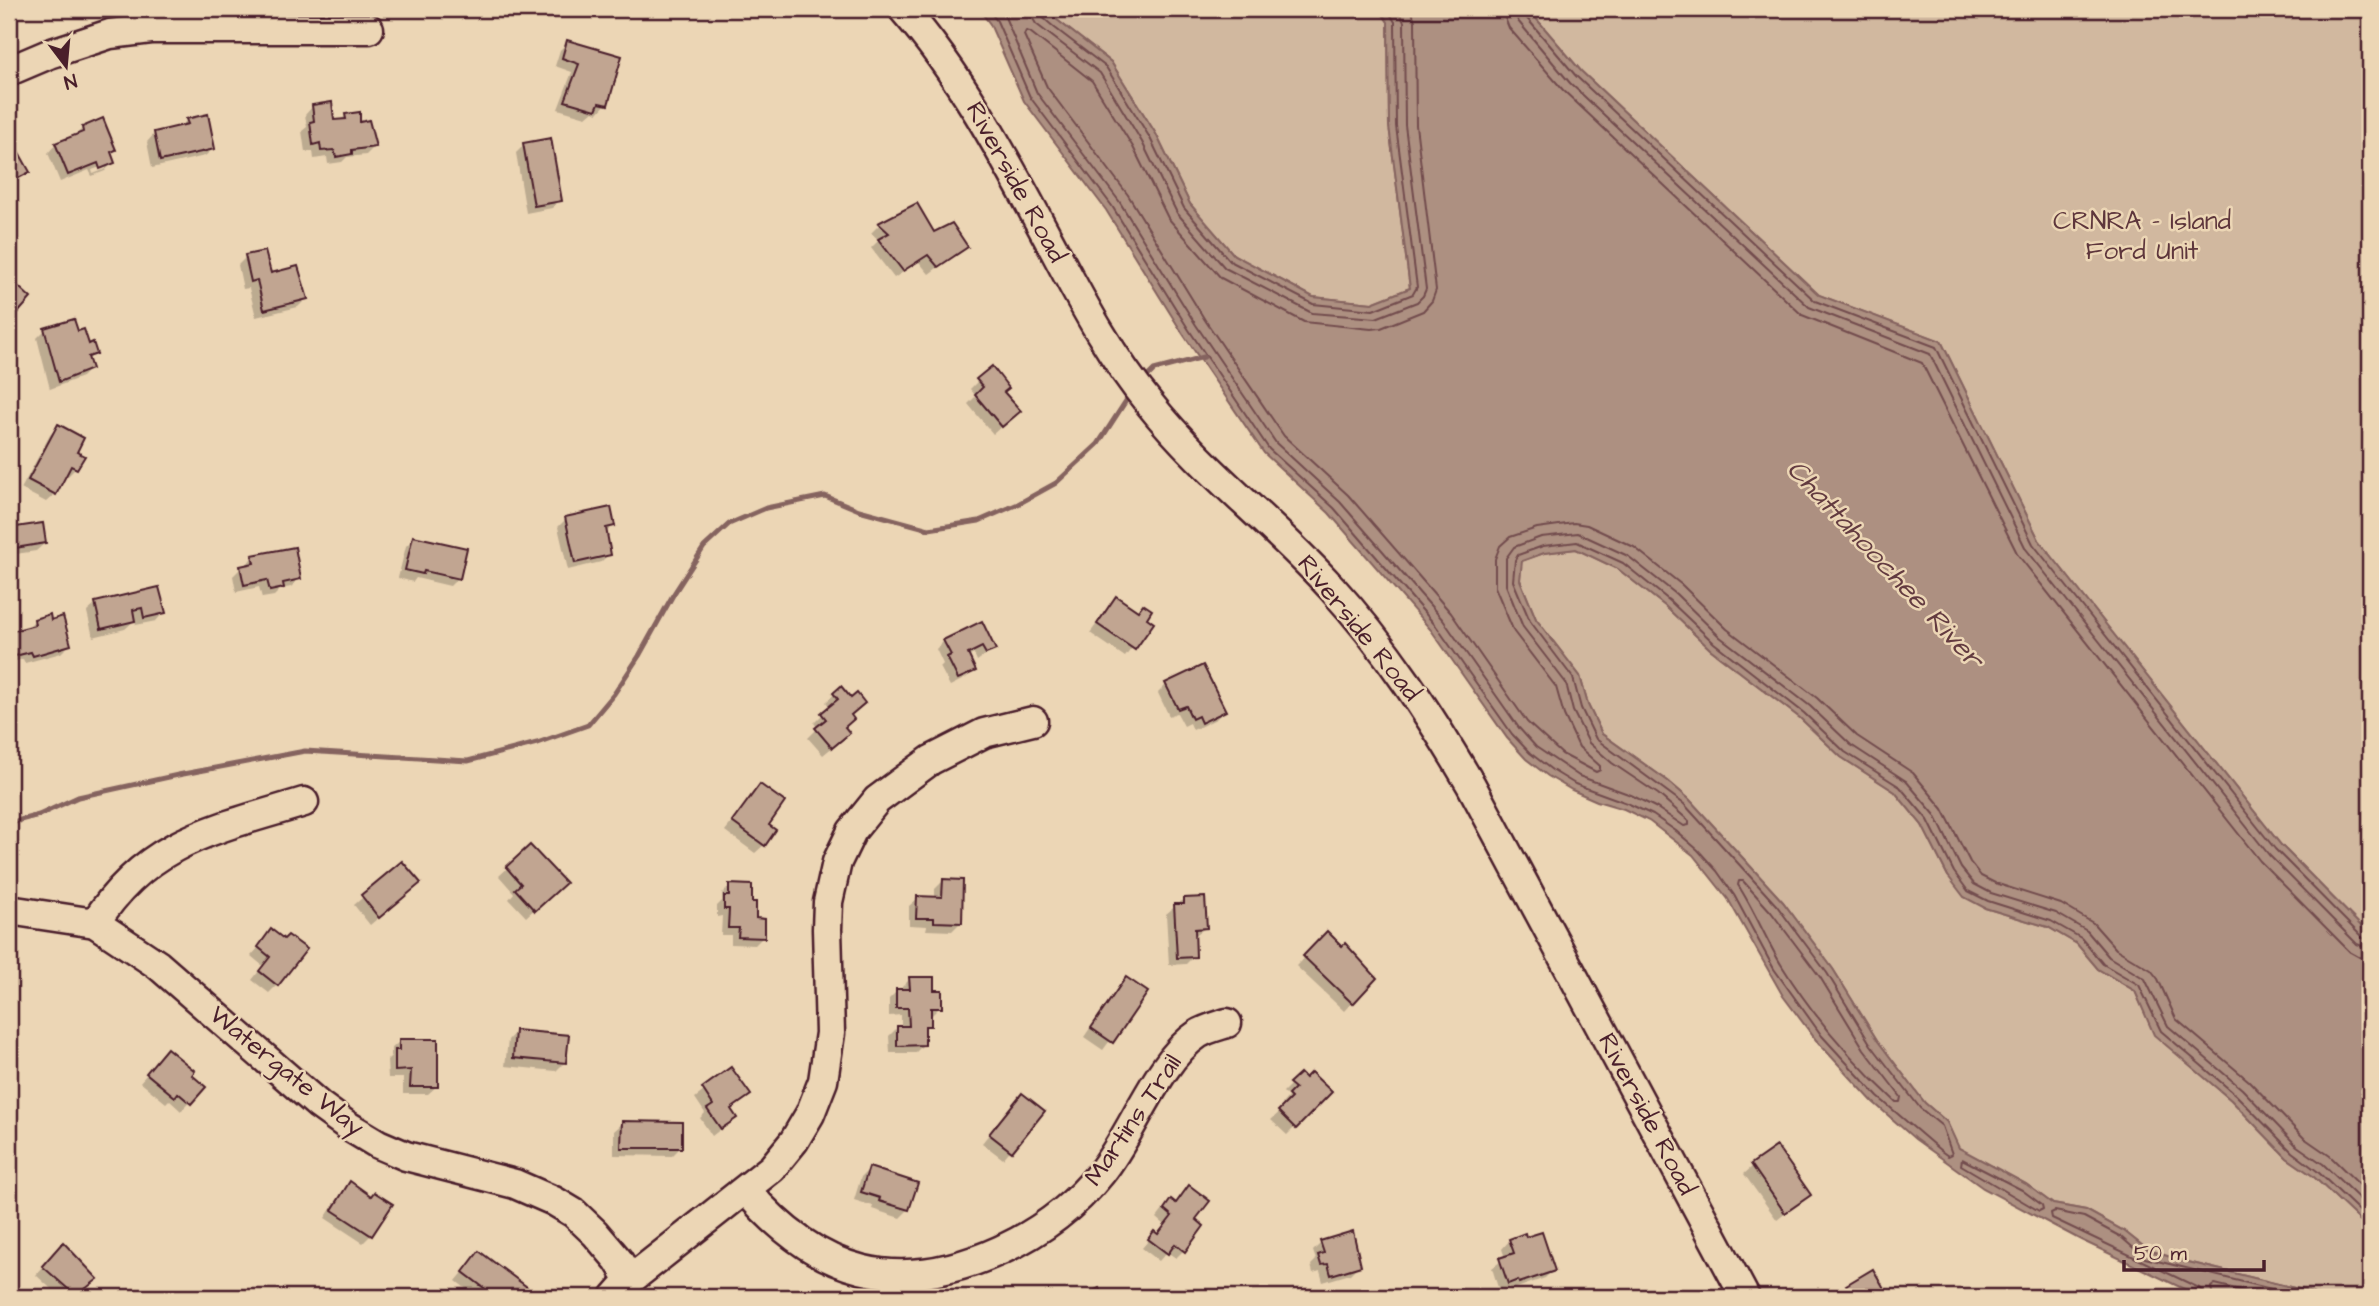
<svg xmlns="http://www.w3.org/2000/svg" width="2379" height="1306" font-family="'Architects Daughter',sans-serif">
<style>
.green{fill:#d1b89f;stroke:#8e6c65;stroke-width:2}
.water{fill:#ad9081;stroke:#85635f;stroke-width:2}
.shadow{fill:#0003;fill-rule:evenodd}
.lines{fill:none;stroke-linecap:round;stroke-linejoin:round}
.shore{stroke:#724c4d;stroke-width:2}
.stream{stroke:#85635f;stroke-width:5}
.building{fill:#c1a591;stroke:#4a1f2b;stroke-width:2}
.minor-casing{stroke:#4a1f2b;stroke-width:33}
.minor{stroke:#ecd6b5;stroke-width:28}
.labels{text-anchor:middle;dominant-baseline:central;stroke-width:5;stroke-linejoin:round;paint-order:stroke}
.street-label{font-size:26px;fill:#4a1f2b;stroke:#ecd6b5}
.park-label{font-size:26px;fill:#5e363c;stroke:#ecd6b5}
.water-label{font-size:28px;font-style:italic;fill:#633b40;stroke:#ecd6b5}
</style>
<rect width="100%" height="100%" fill="#ecd6b5"/>
<filter id="ink" filterUnits="userSpaceOnUse"><feTurbulence type="fractalNoise" baseFrequency=".0143" numOctaves="2"/><feDisplacementMap in="SourceGraphic" scale="14" xChannelSelector="R" yChannelSelector="G"/><feConvolveMatrix kernelMatrix="1 2 1 2 8 2 1 2 1" color-interpolation-filters="sRGB"/></filter>
<g filter="url(#ink)">
<g class="green">
<path d="M1043,9H1379L1388,22L1389,126L1410,288L1372,303L1313,297L1234,255L1190,204L1156,134L1111,62Z"/>
<path d="M1528,9H2370V935L2281,845L2039,540L1941,341L1819,295L1581,71Z"/>
<path d="M1576,549L1618,569L1665,606L1710,649L1800,718L1841,757L1895,792L1922,825L1948,876L1985,908L2048,927L2077,944L2098,969L2135,991L2155,1035L2231,1100L2287,1158L2313,1176L2370,1230V1297H2321L2307,1291L2180,1260L2148,1250L2124,1231L2086,1210L2053,1204L2026,1184L1958,1148L1947,1122L1925,1103L1877,1040L1833,969L1783,902L1689,799L1668,781L1602,734L1588,705L1580,676L1536,619L1520,580L1521,561L1544,553Z"/>
</g>
<path class="water" d="M979,9H1043L1111,62L1156,134L1190,204L1234,255L1313,297L1372,303L1410,288L1389,126L1388,22L1379,9H1528L1581,71L1819,295L1941,341L2039,540L2281,845L2370,935V1230L2313,1176L2287,1158L2231,1100L2154,1035L2135,991L2098,969L2077,944L2048,927L1985,908L1964,897L1948,876L1922,825L1895,792L1841,757L1800,718L1710,649L1665,606L1618,569L1576,549L1544,553L1522,561L1520,580L1536,619L1580,676L1588,705L1602,734L1668,781L1689,799L1783,902L1833,969L1877,1040L1925,1103L1947,1122L1959,1148L2026,1184L2053,1204L2086,1210L2124,1231L2148,1250L2180,1260L2307,1291L2321,1297H2204L2182,1288L2081,1240L1983,1188L1915,1139L1873,1102L1816,1040L1783,996L1728,899L1693,855L1649,821L1624,809L1597,801L1572,790L1548,776L1526,759L1507,738L1431,630L1329,513L1264,453L1183,334L1106,210L1024,101L990,24Z"/>
<g class="shadow">
<path d="M568,42L606,104L598,113L593,111L586,117L558,109L572,72L555,66L560,50Z"/>
<path d="M313,106L333,122L340,121L346,115L359,124L374,147L366,155L347,157L342,162L328,164L327,157L314,159L313,151L305,152L302,131L307,127L305,115Z"/>
<path d="M187,120L214,148L205,156L152,168L147,142L155,133L179,128Z"/>
<path d="M83,128L114,149L109,154L113,162L105,171L92,176L89,170L60,182L48,153L56,144L74,136L81,130L85,140V130H81ZM106,165V169L93,174L92,170Z"/>
<path d="M11,140L28,172L9,186V141Z"/>
<path d="M524,145L560,200L552,208L526,213L516,153Z"/>
<path d="M916,206L933,234L965,247L929,274L919,262L894,278L871,248L879,240L871,233L879,225Z"/>
<path d="M246,257L270,275L306,299L298,307L256,317L249,288L243,289L238,265Z"/>
<path d="M45,330L77,333L95,353L87,361L90,369L82,377L50,389L37,338Z"/>
<path d="M978,381L1002,392L1010,419L993,434L968,404L976,396L970,389Z"/>
<path d="M58,427L75,452L76,468L68,476L65,475L55,494L46,502L21,489L50,435Z"/>
<path d="M566,519L613,526L605,533L609,554L601,562L568,570L558,527Z"/>
<path d="M42,525L45,543L36,551L9,555V530Z"/>
<path d="M414,538L458,578L450,586L416,578L413,582L398,578L406,546Z"/>
<path d="M253,556L299,579L291,587L281,589L274,596L262,598L259,587L236,592L233,576L241,568L245,567Z"/>
<path d="M158,589L164,612L156,621L136,625L135,620L125,629L93,637L87,612L96,604Z"/>
<path d="M1116,598L1151,623L1125,657L1090,633Z"/>
<path d="M35,620L69,645L61,653L25,663L23,659L9,663V634L26,629Z"/>
<path d="M981,623L994,649L977,661L974,654L968,657L974,670L966,678L950,686L940,667L943,664L936,649L944,641Z"/>
<path d="M1166,685L1224,711L1216,719L1193,730L1190,723L1184,726L1177,713L1169,716L1158,693Z"/>
<path d="M841,688L849,715L840,741L823,755L808,738L818,728L814,723L830,707L826,702Z"/>
<path d="M760,786L767,825L764,845L755,853L725,831Z"/>
<path d="M530,847L563,883L526,917L509,899L514,893L499,876Z"/>
<path d="M402,864L410,891L370,925L354,905Z"/>
<path d="M943,881L960,923L952,931L926,930L927,926L909,925V906L918,898L935,899V889Z"/>
<path d="M730,886L763,937L755,945L731,944V935H721L722,916L717,917V906L722,901V894Z"/>
<path d="M1184,899L1205,928L1194,936V956L1186,964L1169,965L1166,914Z"/>
<path d="M272,932L277,985L269,993L252,980L263,966L251,956Z"/>
<path d="M1327,934L1375,978L1344,1011L1296,966Z"/>
<path d="M910,979L932,992L940,1007L932,1015H929V1025L923,1030L924,1044L915,1053H890L889,1036L897,1028H901V1015L889,1016V999L897,991H902V987Z"/>
<path d="M1126,979L1146,992L1103,1050L1084,1037L1118,987Z"/>
<path d="M516,1031L564,1063L556,1071L505,1066L508,1040Z"/>
<path d="M400,1041L437,1086L428,1094H403V1078H388L387,1060L391,1056V1049Z"/>
<path d="M160,1059L189,1075L204,1087L181,1111L169,1100L166,1103L140,1082Z"/>
<path d="M731,1070L749,1095L730,1111L735,1118L712,1136L700,1118L705,1113L695,1098Z"/>
<path d="M1300,1075L1330,1092L1287,1135L1271,1120L1285,1107L1282,1104L1288,1097L1283,1092Z"/>
<path d="M1014,1103L1043,1111L1003,1159L982,1143Z"/>
<path d="M623,1123L680,1148L672,1156L614,1155V1131Z"/>
<path d="M1753,1166L1809,1195L1777,1220L1744,1174Z"/>
<path d="M869,1169L908,1210L900,1218L872,1209L873,1206L854,1200L861,1177Z"/>
<path d="M351,1184L371,1235L363,1243L325,1218L342,1192Z"/>
<path d="M1190,1187L1193,1220L1184,1250L1176,1258L1167,1252L1159,1261L1142,1248L1154,1234L1157,1236L1165,1225L1157,1218L1163,1210L1171,1201L1175,1204Z"/>
<path d="M1510,1240L1553,1270L1545,1278L1511,1290L1510,1287L1499,1291L1492,1268L1505,1258L1502,1249Z"/>
<path d="M1321,1243L1359,1265L1350,1274L1323,1282L1320,1271L1313,1273L1311,1265L1316,1260L1313,1251Z"/>
<path d="M55,1253L88,1287L74,1297H60L36,1275Z"/>
<path d="M479,1253L524,1288L517,1297H477L456,1281Z"/>
<path d="M1872,1271L1887,1297H1840L1839,1295L1847,1287Z"/>
</g>
<g class="lines">
<g class="shore">
<path d="M988,9L997,21L1030,97L1112,206L1189,330L1269,449L1334,508L1436,626L1512,734L1530,753L1552,770L1575,784L1627,803L1653,815L1676,831L1698,850L1717,871L1734,895L1774,969L1822,1036L1878,1097L1941,1151L1948,1156L1952,1154L1942,1126L1920,1108L1871,1045L1827,973L1777,906L1684,804L1596,739L1581,708L1573,678L1530,621L1513,581L1515,560L1518,555L1543,546L1577,542L1623,563L1670,601L1714,643L1804,713L1845,752L1900,787L1928,820L1954,872L1968,891L1988,901L2051,921L2081,938L2103,964L2139,985L2161,1031L2236,1095L2292,1152L2317,1171L2370,1221"/>
<path d="M999,9L1005,17L1037,93L1119,201L1196,325L1276,443L1340,502L1443,620L1519,728L1536,747L1579,776L1631,795L1657,808L1684,826L1689,825V821L1658,794L1612,763L1589,743L1573,711L1566,683L1523,627L1506,585V558L1514,547L1541,537L1578,533L1628,556L1676,594L1720,637L1810,706L1851,745L1906,781L1935,815L1961,868L1974,884L1991,893L2056,913L2087,931L2109,957L2145,979L2168,1026L2242,1089L2297,1146L2323,1164L2370,1209"/>
<path d="M1030,9L1032,17L1036,24L1100,73L1142,142L1177,213L1225,268L1312,313L1376,318L1417,302L1423,296L1426,289L1405,125L1404,22L1398,9"/>
<path d="M1039,9L1041,16L1055,28L1106,67L1150,138L1184,208L1230,261L1313,304L1373,310L1413,294L1417,287L1396,126L1395,22L1387,9"/>
<path d="M1411,9L1415,21L1416,125L1436,290L1432,301L1423,311L1381,328L1371,329L1304,322L1221,278L1168,218L1133,147L1092,81L1030,32L1026,31L1024,35L1047,87L1128,195L1205,320L1284,436L1348,495L1451,613L1527,722L1562,754L1596,772L1600,770V766L1579,747L1564,715L1556,687L1514,632L1495,587V559L1500,546L1510,537L1537,528L1574,523L1587,525L1634,547L1682,585L1727,629L1817,698L1857,736L1913,773L1943,809L1970,862L1981,876L1995,883L2061,904L2093,923L2116,949L2151,970L2158,979L2176,1019L2249,1081L2304,1138L2330,1156L2370,1195"/>
<path d="M1504,9L1505,18L1509,28L1563,90L1802,315L1922,363L2018,555L2260,861L2350,952L2359,957L2370,959"/>
<path d="M1514,9L1518,21L1570,83L1809,307L1930,354L2026,549L2269,855L2357,944L2370,949"/>
<path d="M1523,9L1525,16L1576,76L1815,301L1936,347L2033,544L2275,849L2363,938L2370,940"/>
<path d="M1739,881H1743L1771,912L1820,977L1864,1049L1901,1097L1900,1102H1896C1853,1062 1813,1016 1782,966C1766,940 1755,911 1738,885Z"/>
<path d="M1962,1159L2022,1190L2042,1205L2043,1209L2039,1211L1961,1165Z"/>
<path d="M2204,1297L2203,1292L2199,1288L2052,1218L2051,1213L2055,1211L2084,1217L2121,1237L2145,1258L2304,1297"/>
<path d="M2213,1297L2211,1287L2215,1284L2269,1297"/>
</g>
<g class="stream">
<path d="M1143,381L1154,370L1204,357"/>
<path d="M9,823L39,815L78,797L178,775L305,751L468,761L537,743L588,725L614,694L639,656L673,595L704,547L729,524L766,508L825,496L859,510L929,529L979,521L1018,504L1056,483L1098,444L1131,393"/>
</g>
</g>
<g class="building">
<path d="M567,40L622,56L608,105L599,103L596,110L565,101L579,64L562,58Z"/>
<path d="M332,102L334,120L346,119L345,114L360,112V122L369,120L376,147L352,150V154L336,157L334,150L321,151L320,143L313,145L310,122L314,121L312,105Z"/>
<path d="M208,114L215,149L160,161L154,132L188,124L186,119Z"/>
<path d="M103,118L116,150L111,152L115,163L100,169L98,163L68,175L55,143L83,132L82,127Z"/>
<path d="M11,138L30,172L9,183V139Z"/>
<path d="M551,138L562,201L534,206L523,143Z"/>
<path d="M917,203L934,232L952,223L968,247L938,267L928,255L903,271L878,239L889,233L878,223Z"/>
<path d="M265,251L271,273L298,266L308,299L264,310L257,280L251,282L245,255Z"/>
<path d="M9,278L31,298L10,322L9,320Z"/>
<path d="M74,319L78,331L84,329L89,344L93,342L97,354L88,357L92,369L59,382L44,328Z"/>
<path d="M992,366L1009,388L1004,392L1021,411L1002,427L975,395L983,387L976,379Z"/>
<path d="M58,424L84,438L77,452L85,456L77,469L71,466L56,495L28,480Z"/>
<path d="M611,507L615,526L606,528L611,555L575,563L565,517Z"/>
<path d="M43,523L46,543L9,549V528Z"/>
<path d="M413,536L467,548L460,579L424,571L423,574L405,570Z"/>
<path d="M295,547L301,579L283,583L284,588L270,591L267,580L244,585L240,566L254,563L252,555Z"/>
<path d="M159,587L166,613L144,618L142,608L133,610L135,621L101,629L95,602Z"/>
<path d="M1116,596L1138,611L1143,604L1152,610L1147,618L1154,623L1135,650L1097,624Z"/>
<path d="M50,614L51,620L63,616L71,645L33,656L31,652L15,656L9,632L35,625L34,619Z"/>
<path d="M982,621L996,650L986,654L982,647L968,654L976,671L958,679L947,657L951,655L943,640Z"/>
<path d="M1203,665L1226,711L1201,723L1198,716L1192,719L1186,706L1178,709L1165,683Z"/>
<path d="M841,686L851,698L857,693L865,703L851,715L854,719L845,727L850,733L832,748L815,728L826,719L821,713L838,699L833,693Z"/>
<path d="M760,784L785,802L769,825L776,830L765,846L732,822Z"/>
<path d="M530,845L566,883L535,911L515,889L521,884L506,867Z"/>
<path d="M402,861L421,883L379,918L361,895Z"/>
<path d="M943,879L963,880L962,923L934,922V918H916L917,896L942,897Z"/>
<path d="M729,884L752,885V902H756V918L765,919V938L738,937L739,928H728L729,909H724V896H729Z"/>
<path d="M1205,897L1207,928L1195,929L1196,957L1177,958L1174,904H1184V898Z"/>
<path d="M271,929L284,939L288,935L307,949L278,986L259,971L270,957L258,947Z"/>
<path d="M1327,931L1342,946L1345,943L1377,978L1353,1004L1303,956Z"/>
<path d="M909,977H934V990H942V1008H931V1026H925V1045L897,1046V1026H909L908,1008H896V989H910Z"/>
<path d="M1126,977L1148,992L1113,1043L1091,1028Z"/>
<path d="M515,1030L569,1035L566,1063L513,1058Z"/>
<path d="M399,1039H438V1087H410L411,1070L395,1071V1050H399Z"/>
<path d="M167,1048L195,1071L192,1075L206,1087L191,1104L178,1093L175,1097L146,1073Z"/>
<path d="M731,1067L751,1095L731,1109L737,1118L721,1129L707,1109L713,1105L702,1088Z"/>
<path d="M1311,1072L1332,1092L1296,1129L1278,1111L1291,1098L1288,1095L1295,1088L1289,1083L1300,1073L1305,1078Z"/>
<path d="M1022,1093L1045,1111L1012,1152L989,1134Z"/>
<path d="M622,1121L682,1122V1148H621Z"/>
<path d="M1777,1146L1811,1195L1785,1213L1751,1164Z"/>
<path d="M869,1167L918,1183L909,1210L879,1201L880,1198L861,1192Z"/>
<path d="M350,1181L371,1196L374,1192L393,1204L372,1236L332,1210Z"/>
<path d="M1189,1185L1210,1201L1196,1219L1204,1226L1185,1252L1175,1244L1168,1254L1148,1239L1154,1231L1158,1234L1172,1216L1164,1209L1171,1199L1176,1203Z"/>
<path d="M1353,1231L1361,1266L1331,1275L1328,1264L1321,1265L1318,1255L1324,1253L1320,1241Z"/>
<path d="M1542,1232L1555,1271L1519,1283L1518,1280L1508,1284L1499,1258L1514,1253L1509,1239L1525,1233L1526,1237Z"/>
<path d="M63,1242L98,1279L76,1296L42,1266Z"/>
<path d="M479,1251L527,1287L519,1297H496L463,1272Z"/>
<path d="M1873,1269L1889,1297H1853L1846,1285Z"/>
<path d="M1099,1288L1103,1297H1080Z"/>
</g>
<g class="lines">
<g class="minor-casing">
<g id="minor">
<path d="M903,9C967,82 1011,170 1057,255C1084,306 1112,358 1149,403C1203,471 1273,523 1331,587C1386,647 1430,715 1471,785L1745,1297"/>
<path d="M9,71L49,54L110,34L151,29H369"/>
<path d="M9,910L95,923L158,965L319,1105L348,1126L378,1144L406,1156L515,1184L554,1201L574,1213L595,1233L618,1260L630,1280"/>
<path d="M95,923C148,840 216,829 304,802"/>
<path d="M746,1190C818,1275 898,1297 1001,1250C1040,1232 1074,1207 1101,1173C1132,1135 1158,1060 1198,1034C1206,1029 1218,1026 1227,1023"/>
<path d="M615,1297L630,1280L772,1168L794,1141L810,1114L823,1081L830,1033L827,929L828,902L837,862L852,831L877,800L931,760L984,733L1033,721"/>
</g>
</g>
<use href="#minor" class="minor"/>
</g>
</g>
<g class="labels">
<g class="street-label">
<text transform="translate(1016 182) rotate(61)">Riverside Road</text>
<text transform="translate(1359 628) rotate(51)">Riverside Road</text>
<text transform="translate(287 1071) rotate(39)">Watergate Way</text>
<text transform="translate(1647 1114) rotate(62)">Riverside Road</text>
<text transform="translate(1133 1120) rotate(-56)">Martins Trail</text>
</g>
<g class="park-label">
<text x="2142" y="221">CRNRA - Island<tspan x="2142" dy="30">Ford Unit</tspan></text>
</g>
<g class="water-label">
<text transform="translate(1885 564) rotate(47)">Chattahoochee River</text>
</g>
</g>
<rect width="2379" height="1306" fill="none" stroke="#ecd6b5" stroke-width="35"/>
<rect x="18" y="18" width="2344" height="1271" fill="none" stroke="#4a1f2b" stroke-width="2.5" filter="url(#ink)"/>
<g transform="translate(66 66) rotate(164)" stroke="#ecd6b5" stroke-width="5" paint-order="stroke">
<path d="M0-5L12 26L0 18L-12 26Z" fill="#4a1f2b"/>
<text y="-10" font-size="19" font-weight="bold" text-anchor="middle" fill="#4a1f2b">N</text>
</g>
<path d="M2124 1260v10h140v-10" fill="none" stroke="#4a1f2b" stroke-width="3.5"/>
<text x="2134" y="1260" font-size="21" fill="#4a1f2b" stroke="#ecd6b5" stroke-width="5" paint-order="stroke">50 m</text>
</svg>
